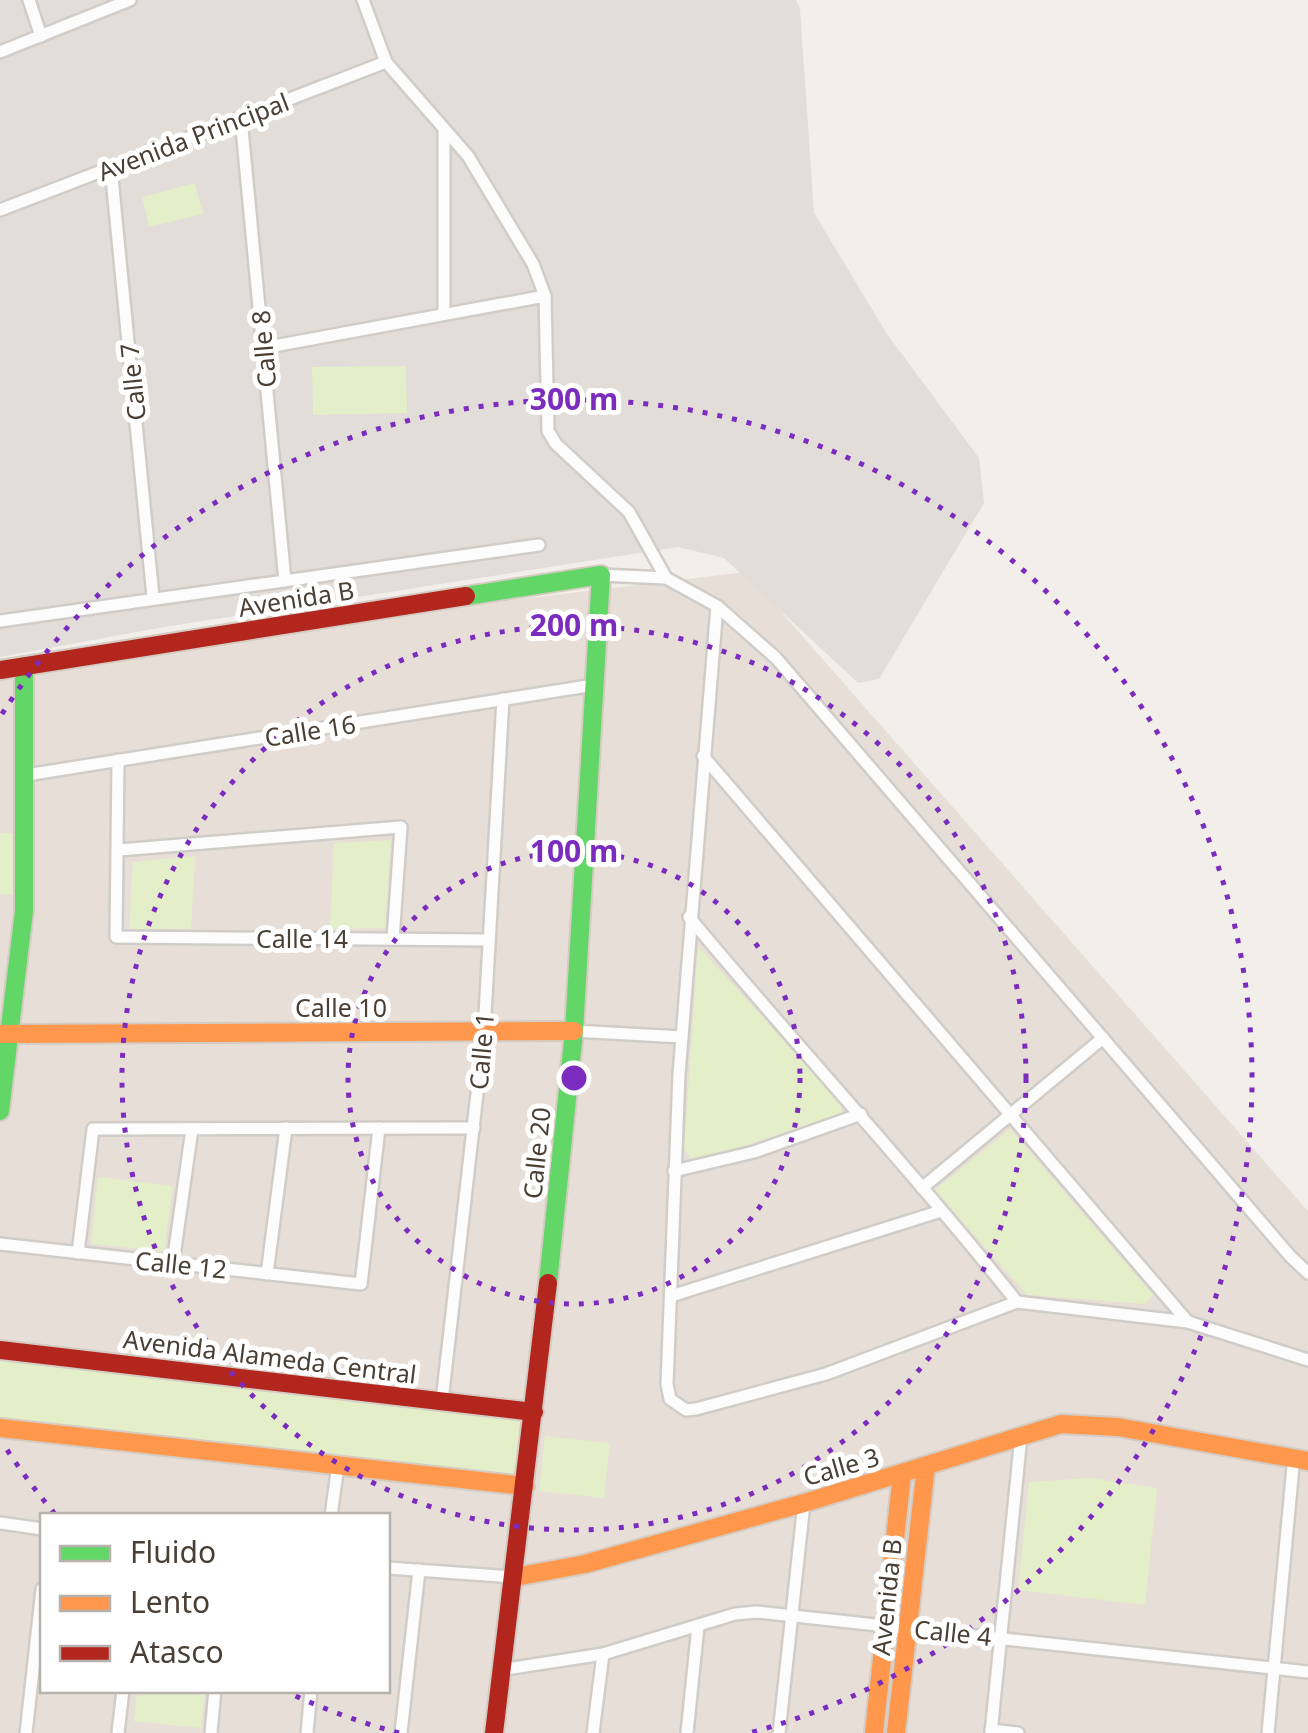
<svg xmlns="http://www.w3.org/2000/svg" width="1308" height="1733" font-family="'Noto Sans',sans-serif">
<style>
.residential{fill:#e7dfd7;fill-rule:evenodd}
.industrial{fill:#e2ddd8}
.green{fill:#e4eec8}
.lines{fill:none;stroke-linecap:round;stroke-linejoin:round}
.street-casing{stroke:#d0ccc8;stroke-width:16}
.fast-casing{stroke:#d4ccc2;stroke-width:22}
.slow-casing{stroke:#d4ccc2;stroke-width:22}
.jam-casing{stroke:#d4ccc2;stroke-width:22}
.street{stroke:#fdfcfc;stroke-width:11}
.fast{stroke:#63d668;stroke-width:18}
.slow{stroke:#ff974d;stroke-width:18}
.jam{stroke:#b3261e;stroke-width:18}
.ring{fill:none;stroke:#7b2cbf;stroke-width:5;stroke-dasharray:5 10}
.labels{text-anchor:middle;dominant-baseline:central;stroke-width:10;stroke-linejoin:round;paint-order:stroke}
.street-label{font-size:25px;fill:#4a3f35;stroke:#fff}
.centre{fill:#7b2cbf;stroke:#fff;stroke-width:5}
.ring-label{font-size:30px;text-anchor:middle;font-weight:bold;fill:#7b2cbf;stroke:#fff;stroke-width:10;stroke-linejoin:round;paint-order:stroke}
</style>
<rect width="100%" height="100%" fill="#f2eeea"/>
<path class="residential" d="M746,572L1308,1211V1733H0V661ZM42,1516H388V1690H42Z"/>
<path class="industrial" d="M0,0H796L800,9L814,213L887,334L979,458L984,503L879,679L858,683L724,558L678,547L164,627L0,657Z"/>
<g class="green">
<path d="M195,183L203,214L149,227L142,197Z"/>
<path d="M406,366L407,413L313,415L312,367Z"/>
<path d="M0,833H14L13,895L0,894Z"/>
<path d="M391,840L385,928L330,929L334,843Z"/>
<path d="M195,856L191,929H129L133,862Z"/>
<path d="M698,946L841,1104V1114L694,1162L684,1149Z"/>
<path d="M1010,1129L1153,1295L1145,1304L1027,1295L935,1190Z"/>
<path d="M98,1177L173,1186L164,1251L91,1244Z"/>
<path d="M0,1360L524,1418L517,1475L0,1418Z"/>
<path d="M545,1436L610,1443L604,1498L539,1491Z"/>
<path d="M1091,1478L1157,1488L1145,1605L1018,1590L1029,1482Z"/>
<path d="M137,1691H205L201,1728L134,1721Z"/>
</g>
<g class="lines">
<g class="street-casing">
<g id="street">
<path d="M29,0L41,36"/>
<path d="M363,0L386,62L468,156L533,264L545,296L548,431L556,444L629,512L666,578"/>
<path d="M0,52L130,0"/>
<path d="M241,118L285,581"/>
<path d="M111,168L153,597"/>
<path d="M0,210L386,62"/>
<path d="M444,314V130"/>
<path d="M263,348L545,296"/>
<path d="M601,575L666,578L717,606L776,658L1290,1256L1308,1273"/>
<path d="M717,606L679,1074L667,1384L670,1399L686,1410L696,1409L826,1374L1017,1302L1188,1322L1308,1360"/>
<path d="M0,621L539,545"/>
<path d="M703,756L1188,1322"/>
<path d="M118,760L116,937L489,940"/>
<path d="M26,775L594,685"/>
<path d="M119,850L401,827L393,939"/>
<path d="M689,917C797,1047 912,1170 1017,1302"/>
<path d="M574,1031L682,1037"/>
<path d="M674,1171L754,1152L861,1114"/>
<path d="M922,1188L1103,1038"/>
<path d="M0,1244L361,1284L379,1128"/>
<path d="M78,1253L93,1129L474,1128"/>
<path d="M173,1263L192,1129"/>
<path d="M267,1274L286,1128"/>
<path d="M671,1296L941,1211"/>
<path d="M442,1401L484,1032L503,699"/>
<path d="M331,1516L338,1465"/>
<path d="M0,1523L42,1529"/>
<path d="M388,1568L515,1577"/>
<path d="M500,1670L603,1654L735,1614L757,1612L1308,1672"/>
<path d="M991,1730L1018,1733"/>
<path d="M26,1733L42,1589"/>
<path d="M118,1733L123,1690"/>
<path d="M211,1733L215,1690"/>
<path d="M307,1733L311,1690"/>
<path d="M401,1733L419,1570"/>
<path d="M593,1733L603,1654"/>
<path d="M687,1733L698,1626"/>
<path d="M779,1733L804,1503"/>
<path d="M991,1733L1021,1436"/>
<path d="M1268,1733L1294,1456"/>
</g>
</g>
<g class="fast-casing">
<g id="fast">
<path d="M466,596L601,575L574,1031L548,1283"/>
<path d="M0,1111L24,911V666"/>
</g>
</g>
<g class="slow-casing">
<g id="slow">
<path d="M0,1034L574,1031"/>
<path d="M0,1428L525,1486"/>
<path d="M515,1577L585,1564L804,1503L1061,1424L1118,1427L1308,1461"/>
<path d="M874,1733L902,1474"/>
<path d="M896,1733L926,1466"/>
</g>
</g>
<g class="jam-casing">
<g id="jam">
<path d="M0,670L466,596"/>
<path d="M0,1350L534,1412"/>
<path d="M494,1733L548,1283"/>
</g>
</g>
<use href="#street" class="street"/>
<use href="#fast" class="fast"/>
<use href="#slow" class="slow"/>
<use href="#jam" class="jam"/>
</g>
<g class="ring">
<circle cx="574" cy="1078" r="226"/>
<circle cx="574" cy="1078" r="452"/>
<path d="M399 1733A678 678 0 0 1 287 1692M55 1514A678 678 0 0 1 2 1442M2 714A678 678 0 1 1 749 1733"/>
</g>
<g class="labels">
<g class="street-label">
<text transform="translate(193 136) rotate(-21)">Avenida Principal</text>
<text transform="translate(263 349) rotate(-95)">Calle 8</text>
<text transform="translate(132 382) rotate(-96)">Calle 7</text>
<text transform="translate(296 598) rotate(-9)">Avenida B</text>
<text transform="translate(310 730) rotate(-9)">Calle 16</text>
<text x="302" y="938">Calle 14</text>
<text x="341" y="1007">Calle 10</text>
<text transform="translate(481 1051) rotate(-85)">Calle 1</text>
<text transform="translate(536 1153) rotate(-84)">Calle 20</text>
<text transform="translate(181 1264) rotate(6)">Calle 12</text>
<text transform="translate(270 1356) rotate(7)">Avenida Alameda Central</text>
<text transform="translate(841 1466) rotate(-16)">Calle 3</text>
<text transform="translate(886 1597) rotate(-84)">Avenida B</text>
<text transform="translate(953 1632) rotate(6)">Calle 4</text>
</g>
</g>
<circle cx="574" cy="1078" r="15" class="centre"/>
<g class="ring-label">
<text x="574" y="410">300 m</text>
<text x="574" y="636">200 m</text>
<text x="574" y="862">100 m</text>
</g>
<rect x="40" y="1513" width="350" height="180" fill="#ffffff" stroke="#b7b2ae" stroke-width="2.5"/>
<rect x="60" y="1546" width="50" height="15" fill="#63d668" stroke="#b7b2ae" stroke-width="2.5"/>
<text x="130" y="1563" font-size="30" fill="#4a3f35">Fluido</text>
<rect x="60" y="1596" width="50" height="15" fill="#ff974d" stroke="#b7b2ae" stroke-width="2.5"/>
<text x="130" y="1613" font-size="30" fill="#4a3f35">Lento</text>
<rect x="60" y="1646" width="50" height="15" fill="#b3261e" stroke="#b7b2ae" stroke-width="2.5"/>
<text x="130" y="1663" font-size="30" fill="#4a3f35">Atasco</text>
</svg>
